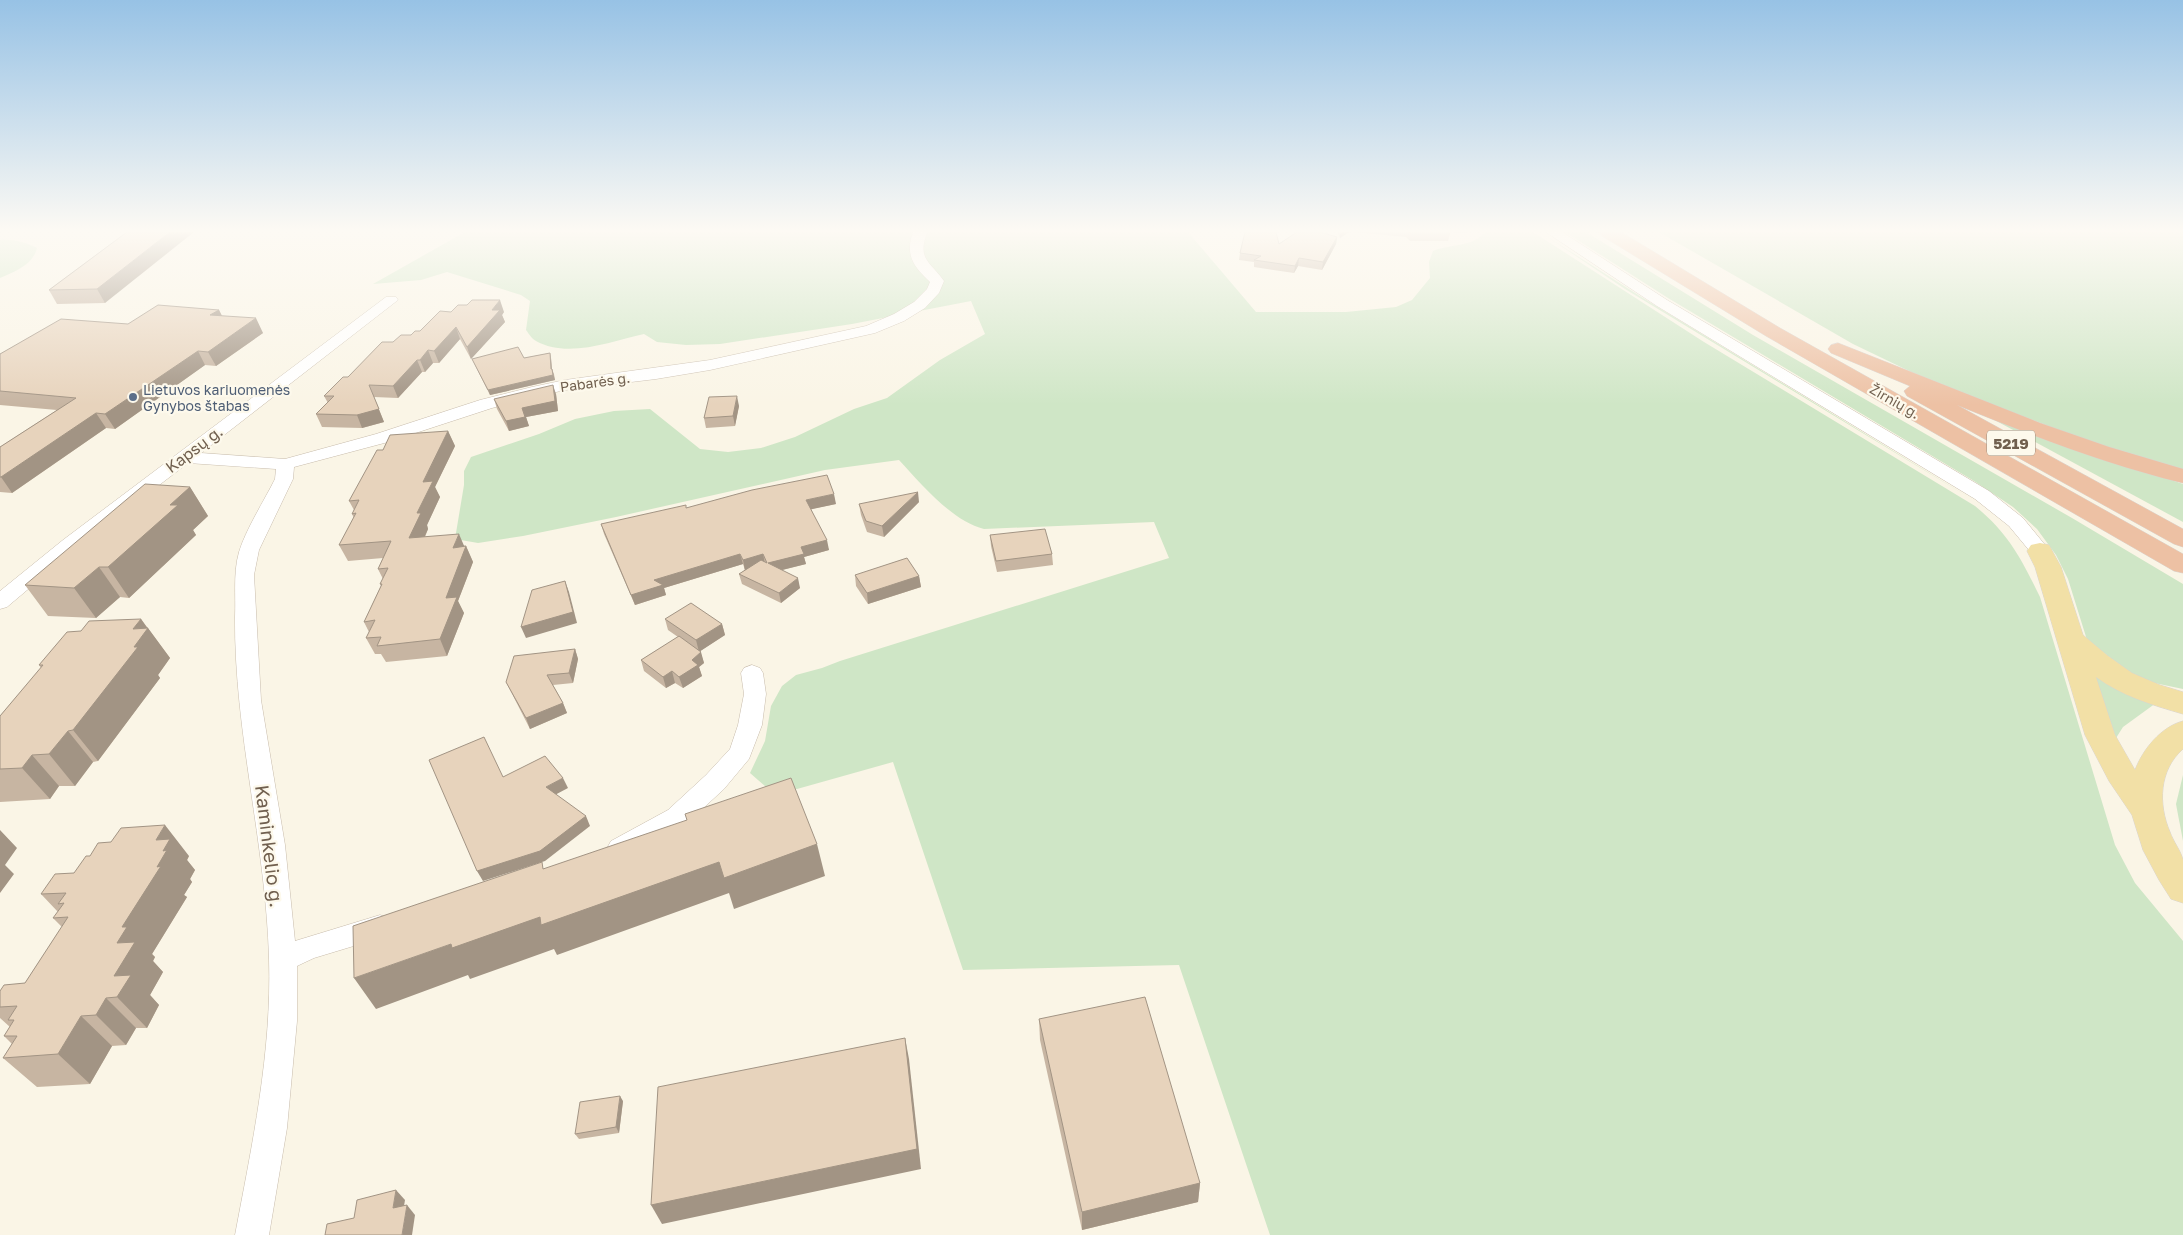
<svg xmlns="http://www.w3.org/2000/svg" width="2183" height="1235" font-family="'Golos Text',sans-serif">
<style>
.green{fill:#cfe6c6}
.lines{fill:none;stroke-linecap:round;stroke-linejoin:round}
.street-casing{stroke:#c8bcac;stroke-width:1}
.primary-casing{stroke:#dad5d1;stroke-width:1}
.highway-casing{stroke:#dad5d1;stroke-width:1}
.street{fill:#fff;fill-rule:evenodd}
.primary{fill:#f2e0a6;fill-rule:evenodd}
.highway{fill:#edc1a4;fill-rule:evenodd}
.wall{fill:#c7b5a2}
.shaded-wall{fill:#a29484}
.building{fill:#e7d3bc;stroke:#a29484}
.service-dot{fill:#5c6f8a;stroke:#fdf9ec;stroke-width:2}
.labels{text-anchor:middle;dominant-baseline:central;stroke-width:4.5;stroke-linejoin:round;paint-order:stroke}
.far-street-label{font-size:14px;fill:#705f4e;stroke:#fdf9ec}
.far-service-label{font-size:14px;fill:#4e5e75;stroke:#fdf9ec;text-anchor:start}
.shield{fill:#fdf9ec;stroke:#9a8d7d;stroke-width:1}
.shield-label{font-size:15px;font-weight:bold;fill:#705f4e}
.street-label{font-size:16px;fill:#705f4e;stroke:#fdf9ec}
.near-street-label{font-size:19px;fill:#705f4e;stroke:#fdf9ec}
</style>
<rect width="100%" height="100%" fill="#faf5e6"/>
<g class="green">
<path d="M465,232H1188L1256,312H1346L1396,307L1412,300L1430,278L1429,262L1433,251C1449,244 1474,247 1485,232H1533L1704,342L1975,506C2009,534 2021,558 2040,597L2115,845L2135,883L2183,941V1235H1270L1179,965L963,970L893,762L797,789L765,786L750,773L765,741L771,706L782,686L796,675L822,668L840,661L1169,558L1154,522L984,529C952,521 921,484 899,460L825,470L616,517L523,536L478,543L455,539L464,485V471L471,457L539,434L575,419L614,411L650,409L700,449L728,452L761,448L795,437L854,409L887,398L940,360L985,334L971,301L852,324L720,344L686,345L657,342L644,334C612,341 568,359 536,341C532,339 529,334 526,330L530,301L521,295L447,272L421,280L373,284Z"/>
<path d="M1540,232L1643,298L1970,498L1625,289Z"/>
<path d="M1565,232H1586L1753,335L2072,518L2183,584V689L2140,680L2087,640L2068,579L2056,555L2037,529L2013,507L1974,481L1668,298Z"/>
<path d="M1659,232H2183V471L2117,452L1932,382L1853,344Z"/>
<path d="M0,240C13,239 25,242 37,248C33,265 14,272 0,278Z"/>
<path d="M1989,417L2183,484V522Z"/>
<path d="M2094,674L2156,703L2123,727L2116,738Z"/>
<path d="M2183,775V841L2176,804Z"/>
</g>
<g class="lines">
<g class="street-casing">
<g id="street">
<path d="M913,232H927C917,260 930,261 944,281L939,293L925,308L904,321L875,333L710,370L656,379L565,390L534,397L492,408L388,442L294,467L293,479L259,550L254,575L261,700L285,845L295,941L380,915L390,919L394,927L390,935L314,958L297,966V1021L287,1128L269,1235H235C252,1145 272,1052 269,959C266,844 234,732 235,617C236,595 233,573 239,552C245,531 265,499 275,479L276,469L188,463L77,548L7,607L0,609V591L63,540L386,297H396L398,300L201,453L285,459L376,434L480,400L532,387L565,380L710,360L866,326L894,314L914,302L927,289L930,282C913,266 905,255 913,232Z"/>
<path d="M1546,232H1562L1667,300L1989,491L2023,518L2050,551L2047,555L2040,557L2033,555L2009,526L1975,499L1657,306Z"/>
<path d="M752,665L760,668L763,673L766,694L762,725L749,759L724,789L686,824L629,855L620,858L611,855L607,848L611,841L668,810L706,775L730,749L738,725L744,694L741,673L744,668Z"/>
</g>
</g>
<g class="primary-casing">
<path id="primary" d="M2040,543L2049,545L2061,567L2083,635L2108,656L2132,673L2160,685L2183,692V714C2152,705 2122,696 2096,677L2115,735L2135,770C2143,749 2161,727 2183,721V749C2159,770 2158,804 2170,832C2173,841 2181,851 2183,860C2183,873 2183,890 2183,903L2171,899L2159,880L2143,850L2132,815L2109,781L2085,735L2035,567L2027,551L2031,545Z"/>
</g>
<g class="highway-casing">
<g id="highway">
<path d="M1599,232H1621L1780,328L2183,554V573L2174,571L1766,336L1602,236Z"/>
<path d="M1838,343L2040,423L2109,447L2183,469V483C2105,464 2031,435 1957,405L2183,529V547L2174,544L1907,396L1904,391L1910,386L1831,353L1828,349L1831,345Z"/>
</g>
</g>
<use href="#street" class="street"/>
<use href="#primary" class="primary"/>
<use href="#highway" class="highway"/>
</g>
<g class="wall">
<path d="M127,232L105,303L57,304L49,290Z"/>
<path d="M1337,232H1349L1340,238Z"/>
<path d="M1354,232H1448L1450,234L1448,241H1410L1406,237Z"/>
<path d="M1450,232H1468V233Z"/>
<path d="M1337,237L1336,244L1322,270L1298,266L1294,273L1254,267V262L1239,260L1240,253L1279,244Z"/>
<path d="M219,310L222,316L263,333L216,366L205,365L115,429L106,428L12,493L0,492V447L57,410L0,405V354L128,324Z"/>
<path d="M504,312L502,315L505,322L471,359L460,339L439,363H433L425,372H422L398,398L374,397L384,422L362,428L322,427L316,414L328,403L324,396L393,342L420,331Z"/>
<path d="M550,353L551,358L552,369L554,374L555,380L490,395L472,359L524,358Z"/>
<path d="M556,394L558,411L526,417L529,426L509,431L497,409L494,399Z"/>
<path d="M739,406L735,426L706,428L704,418Z"/>
<path d="M448,431L455,446L435,487L440,497L427,525L428,529L425,537L466,546L473,562L458,601L464,613L447,656L386,662L381,654H375L366,638L369,632L364,622L381,586L380,584L383,579L378,569L383,558L348,561L339,545L354,518L352,514L354,510L349,501L383,450Z"/>
<path d="M190,487L208,516L193,530L196,535L129,598L120,597L96,618L48,616L25,585Z"/>
<path d="M919,502L884,537L867,532L861,515L859,504Z"/>
<path d="M836,504L811,509L829,550L804,557L806,564L782,570L800,588L781,603L742,584L739,574L745,570L743,564L664,588L666,595L635,605L604,534L601,524L687,508Z"/>
<path d="M990,535L1052,554L1053,565L997,572L991,546Z"/>
<path d="M855,575L919,576L921,587L868,604L856,586Z"/>
<path d="M141,619L170,658L158,675L160,678L98,761L93,762L75,786H59L50,799L0,802V716L41,668L39,665L81,631Z"/>
<path d="M665,619L722,624L725,635L700,651L704,663L699,667L702,676L683,688L675,683L666,688L644,671L641,660L678,637L668,630Z"/>
<path d="M575,649L578,659L573,683L553,685L563,703L567,713L530,729L506,682Z"/>
<path d="M189,856L187,860L195,870L190,879L192,882L184,895L187,897L152,954L155,957L153,961L163,972L150,995L159,1005L147,1028H136L126,1045L112,1046L90,1084L37,1087L3,1058L12,1044L4,1036L10,1027L0,1018V991L25,983L62,927L53,918L58,912L41,894L74,873Z"/>
<path d="M1039,1019L1200,1183L1198,1202L1082,1230L1040,1040Z"/>
<path d="M623,1101L619,1133L579,1139L575,1134Z"/>
</g>
<g class="shaded-wall">
<path d="M170,232H194L105,303L97,289Z"/>
<path d="M1340,232H1349L1340,238Z"/>
<path d="M1337,237L1336,244L1322,270L1323,262Z"/>
<path d="M1299,258L1298,266L1294,273L1295,266Z"/>
<path d="M500,300L504,312L502,315L505,322L471,359L467,347L492,310Z"/>
<path d="M219,310L226,324L210,315Z"/>
<path d="M256,318L263,333L216,366L208,352Z"/>
<path d="M456,327L460,339L439,363L434,351Z"/>
<path d="M428,350L433,363L425,372L420,360Z"/>
<path d="M198,351L205,365L115,429L105,414Z"/>
<path d="M550,353L551,358L552,374L551,369Z"/>
<path d="M417,360L422,372L398,398L393,386Z"/>
<path d="M552,369L555,380L490,395L488,390Z"/>
<path d="M369,385L384,422L362,428L357,415Z"/>
<path d="M553,385L556,394L558,411L526,417L529,426L509,431L506,421Z"/>
<path d="M737,396L739,406L735,426L733,416Z"/>
<path d="M96,413L106,428L12,493L1,477Z"/>
<path d="M448,431L455,446L435,487L440,497L427,525L428,529L417,554L409,538L417,513L423,482Z"/>
<path d="M190,487L208,516L193,530L196,535L129,598L108,567L170,505Z"/>
<path d="M918,492L919,502L884,537L882,526Z"/>
<path d="M834,494L836,504L808,510L806,500Z"/>
<path d="M459,534L465,548L466,546L473,562L458,601L464,613L447,656L440,639L453,548Z"/>
<path d="M827,540L829,550L804,557L806,564L770,573L768,563L801,547Z"/>
<path d="M740,554L743,564L664,588L666,595L635,605L631,595L654,580Z"/>
<path d="M763,554L765,564L745,571L743,560Z"/>
<path d="M99,567L120,597L96,618L74,588Z"/>
<path d="M919,576L921,587L868,604L867,593Z"/>
<path d="M798,578L800,588L781,603L779,593Z"/>
<path d="M565,581L569,592L577,623L526,638L521,627Z"/>
<path d="M141,619L148,629V628L170,658L158,675L160,678L98,761L73,730L134,647L133,629Z"/>
<path d="M722,624L725,635L699,652L696,640Z"/>
<path d="M575,649L578,659L573,683L569,673Z"/>
<path d="M701,652L704,663L699,667L702,676L683,688L679,677L692,660Z"/>
<path d="M672,671L675,683L666,688L663,677Z"/>
<path d="M563,703L567,713L530,729L526,718Z"/>
<path d="M68,731L93,762L75,786L49,754Z"/>
<path d="M32,755L59,786L50,799L22,768Z"/>
<path d="M563,778L568,788L551,797L546,787Z"/>
<path d="M586,816L590,826L545,861L483,881L477,871Z"/>
<path d="M165,825L189,856L187,860L195,870L190,879L192,882L184,895L187,897L152,954L155,957L153,961L163,972L150,995L159,1005L147,1028L117,997L114,976L117,943L122,927L157,867L156,840Z"/>
<path d="M0,830L17,848L5,865L14,874L0,893Z"/>
<path d="M817,844L825,876L734,909L729,893L557,955L554,949L470,979L468,975L376,1009L354,978L451,944L719,862Z"/>
<path d="M106,998L136,1028L126,1045L96,1015Z"/>
<path d="M81,1016L112,1046L90,1084L58,1054Z"/>
<path d="M905,1038L909,1059L921,1169L662,1224L651,1205Z"/>
<path d="M620,1096L623,1101L619,1133L616,1127Z"/>
<path d="M1200,1183L1198,1202L1082,1230V1212Z"/>
<path d="M396,1190L405,1200L402,1218L393,1208Z"/>
<path d="M407,1205L415,1215L412,1235H402Z"/>
</g>
<g class="building">
<path d="M127,232H170L97,289L49,290Z"/>
<path d="M1245,232H1276L1279,244L1297,232H1320L1337,237L1323,262L1299,258L1295,266L1254,260L1261,256L1240,253Z"/>
<path d="M1409,232H1448L1450,234H1411Z"/>
<path d="M472,300H500L492,310H500L467,347L456,327L434,351L428,350L420,360H417L393,386L369,385L379,409L357,415L316,414L334,396H324L343,377H348L382,342H393L401,335H411L415,331H420L440,311L451,312L458,305H467Z"/>
<path d="M158,305L219,310L210,315L256,318L208,352L198,351L105,414L96,413L1,477H0V447L76,398L0,391V354L61,319L128,324Z"/>
<path d="M518,347L524,358L550,353L551,369H552L553,375L488,390L472,359Z"/>
<path d="M553,385L555,401L522,408L525,417L506,421L494,399Z"/>
<path d="M737,396L733,416L704,418L709,397Z"/>
<path d="M448,431L423,482L433,481L417,513H421L409,538L459,534L453,548L466,546L446,598L457,597L440,639L377,646L381,637L366,638L375,620L364,622L382,584H380L388,568L378,569L391,541L339,545L356,513L352,514L359,500L349,501L377,450H383L390,435Z"/>
<path d="M827,475L834,494L806,500L827,540L801,547L804,554L768,563L798,578L779,593L739,574L761,560L767,563L763,554L743,560L740,554L654,580L663,585L631,595L601,524L686,505V508L752,490Z"/>
<path d="M145,484L190,487L170,505H178L108,567H99L74,588L25,585Z"/>
<path d="M918,492L882,526L866,521L859,504Z"/>
<path d="M1045,529L1052,554L996,561L990,535Z"/>
<path d="M907,558L919,576L867,593L855,575Z"/>
<path d="M565,581L573,612L521,627L532,590Z"/>
<path d="M691,603L722,624L696,640L665,619Z"/>
<path d="M141,619L133,629L148,628L134,647H138L73,730L68,731L49,754L32,755L22,768L0,769V716L43,665H39L67,632L81,631L89,621Z"/>
<path d="M679,636L701,652L692,660L698,665L679,677L672,671L663,677L641,660Z"/>
<path d="M575,649L569,673L547,675L563,703L526,718L506,682L514,656Z"/>
<path d="M484,737L503,777L545,756L563,778L546,787L586,816L540,851L477,871L429,760Z"/>
<path d="M791,778L817,844L724,878L719,862L541,925L540,917L452,948L451,944L354,978L353,926L542,862L543,869L687,820L685,814Z"/>
<path d="M165,825L156,840L170,839L163,851L167,850L157,867L161,866L122,927H127L117,943L135,942L114,976L131,975L117,997L106,998L96,1015L81,1016L58,1054L3,1058L17,1036H4L14,1020H8L17,1006L0,1007V991L4,985L25,983L68,917L53,918L64,903L58,904L66,893L41,894L55,874L74,873L86,856H90L98,843L111,842L121,828Z"/>
<path d="M1145,997L1200,1183L1082,1212L1039,1019Z"/>
<path d="M905,1038L917,1149L651,1205L658,1087Z"/>
<path d="M620,1096L616,1127L575,1134L580,1102Z"/>
<path d="M396,1190L393,1208L407,1205L402,1235H325L327,1224L354,1218L357,1200Z"/>
</g>
<linearGradient id="sky" x2="0" y2="1"><stop stop-color="#97c2e5"/><stop offset="0.57" stop-color="#fdfaf4"/><stop offset="1" stop-color="#fdfaf4" stop-opacity="0"/></linearGradient>
<rect width="2183" height="405" fill="url(#sky)"/>
<circle class="service-dot" cx="133" cy="397" r="5"/>
<g class="labels">
<g class="far-street-label">
<text transform="translate(595 382) rotate(-8)">Pabarės g.</text>
<text transform="translate(1895 401) rotate(30)">Žirnių g.</text>
</g>
<g class="far-service-label">
<text x="143" y="389">Lietuvos kariuomenės<tspan x="143" dy="16">Gynybos štabas</tspan></text>
</g>
<rect class="shield" x="1987" y="430.5" width="48" height="25" rx="4"/>
<g class="shield-label">
<text x="2011" y="443">5219</text>
</g>
<g class="street-label">
<text transform="translate(194 449) rotate(-37)">Kapsų g.</text>
</g>
<g class="near-street-label">
<text transform="translate(270 846) rotate(83)">Kaminkelio g.</text>
</g>
</g>
</svg>
